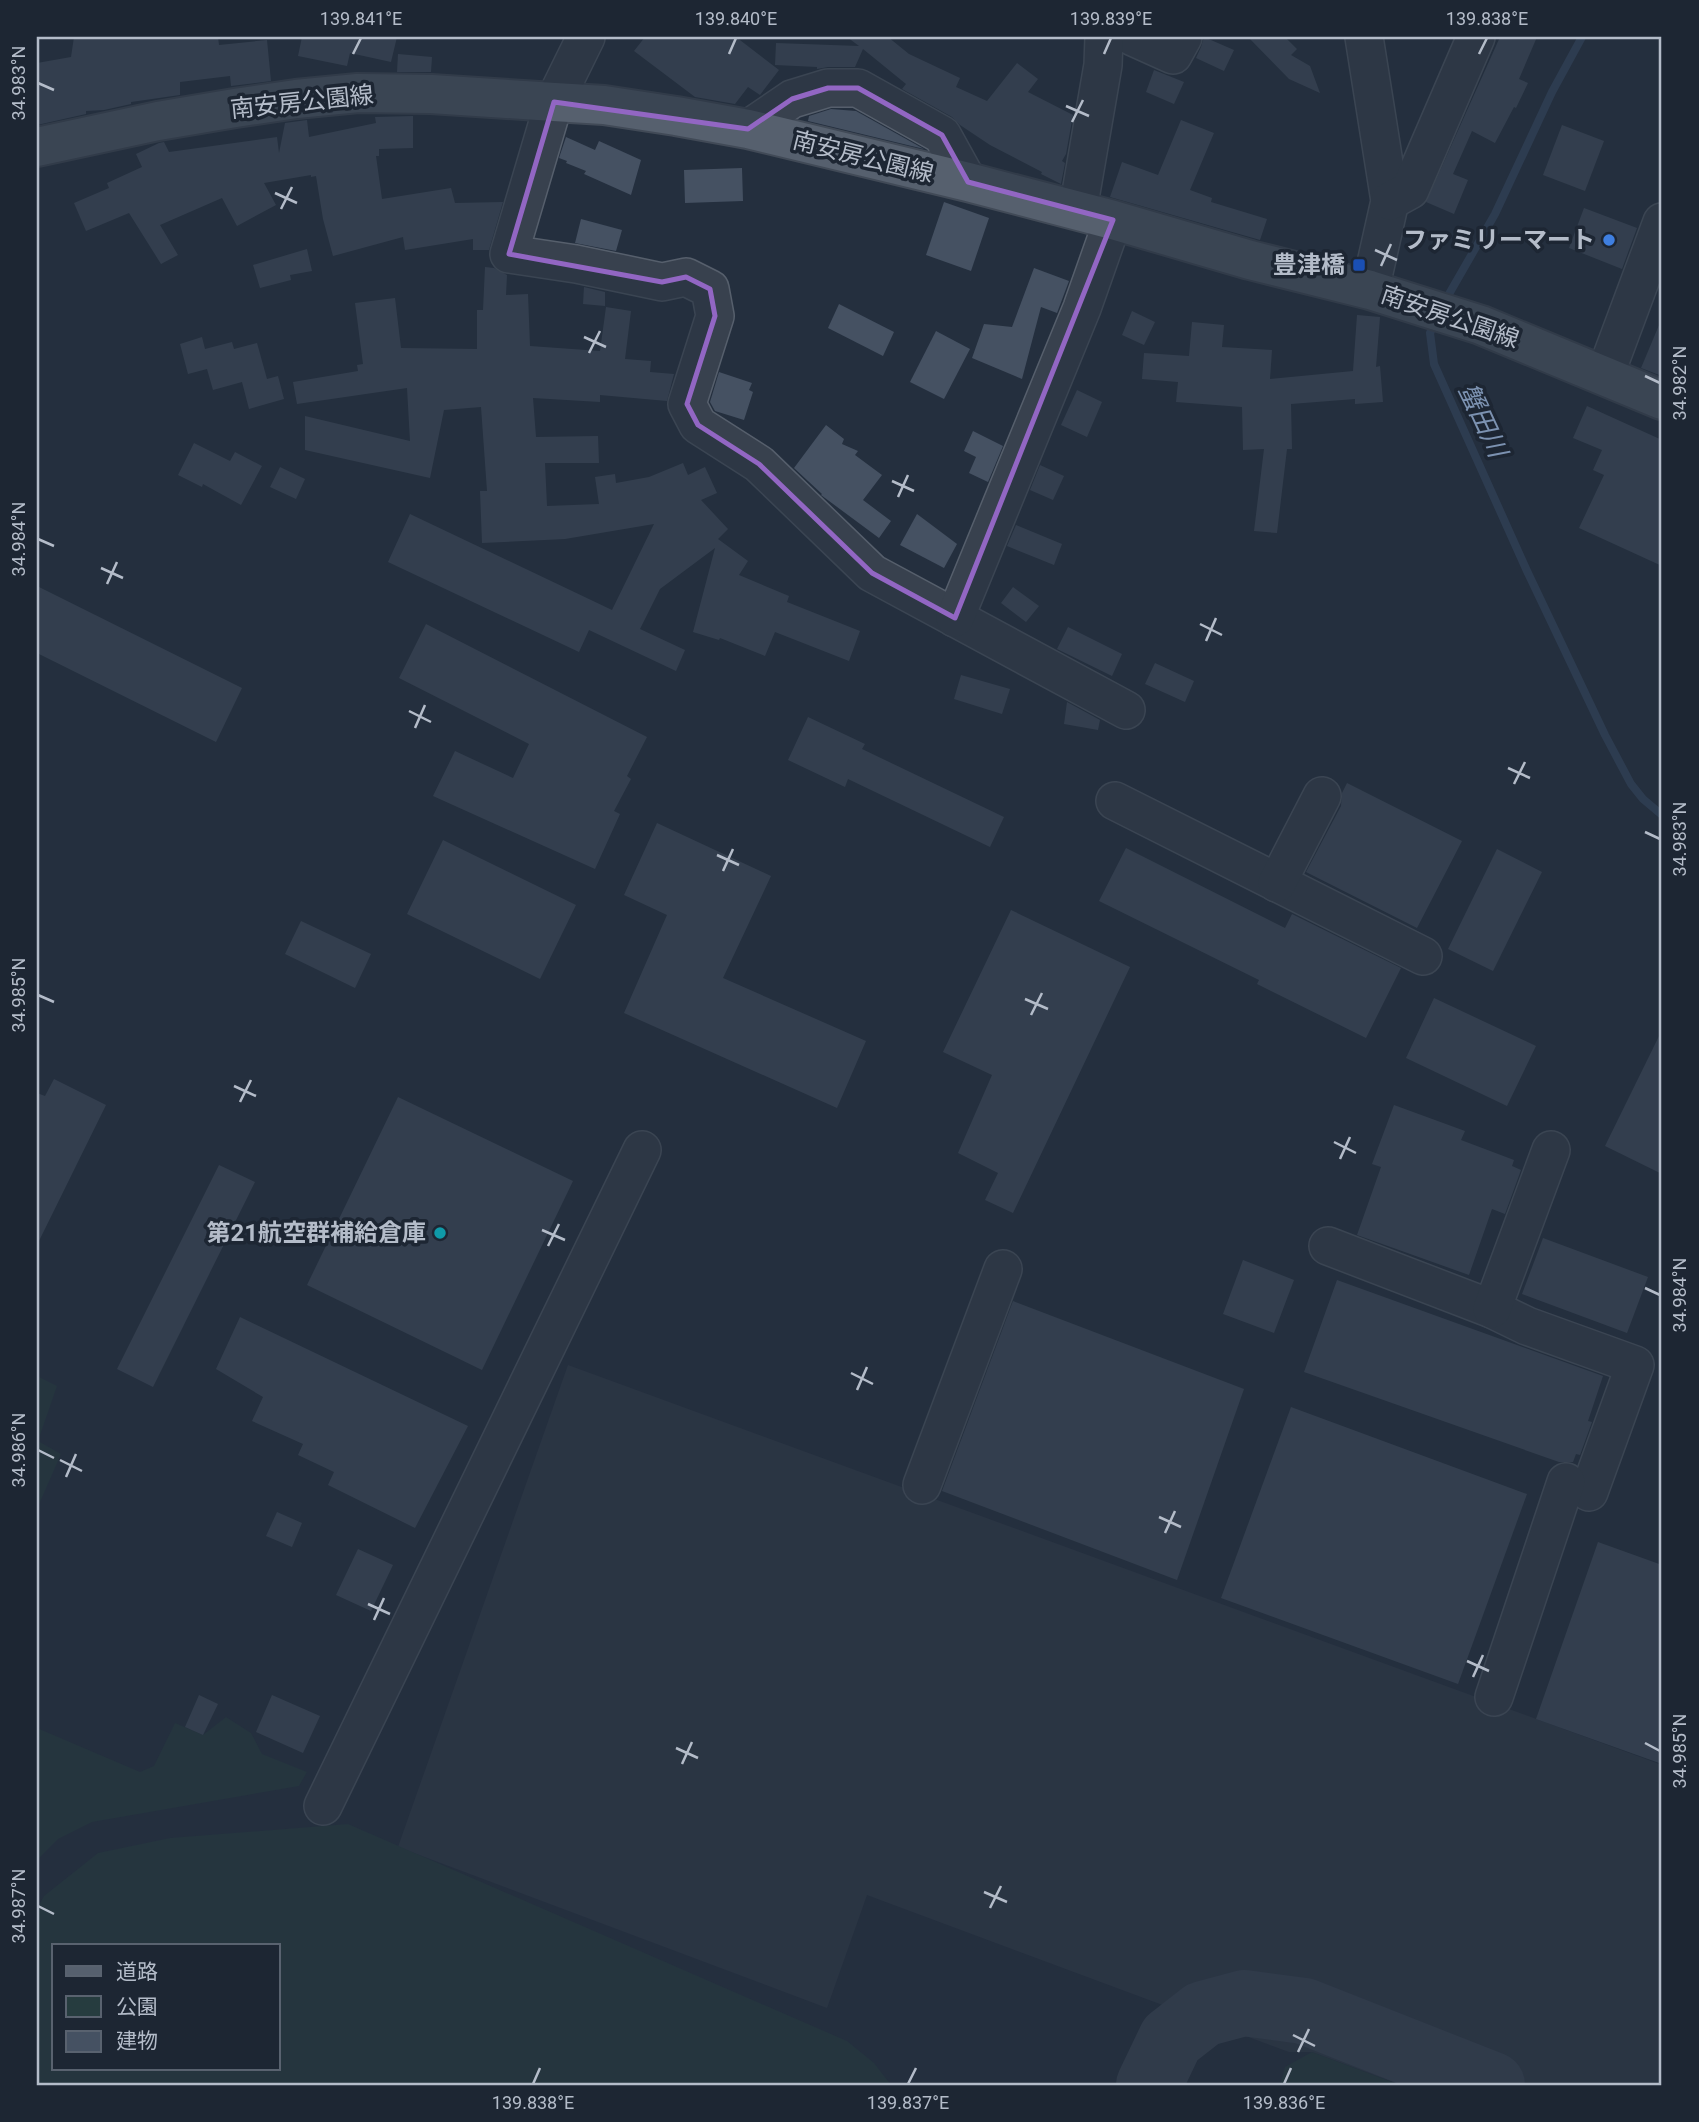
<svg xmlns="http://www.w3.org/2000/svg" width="1699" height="2122" font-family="Roboto,'Noto Sans JP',sans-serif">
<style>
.airport{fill:#323c4b}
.green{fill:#263c3f;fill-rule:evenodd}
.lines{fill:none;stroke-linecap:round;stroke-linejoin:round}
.stream{stroke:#394c67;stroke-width:8}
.taxiway{stroke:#3f4a5a;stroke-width:66}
.building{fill:#455162}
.minor-casing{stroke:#565f6c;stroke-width:40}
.major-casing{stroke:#414a57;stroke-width:42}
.minor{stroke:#38414e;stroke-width:37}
.major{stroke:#56606e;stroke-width:38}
.marked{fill:none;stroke:#9266c3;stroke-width:5;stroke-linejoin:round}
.ticks{fill:none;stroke:#b4bcc9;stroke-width:2.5}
.shop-dot{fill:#3f7fe0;stroke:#1d2633;stroke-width:2.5}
.transit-dot{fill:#1a4fb4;stroke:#1d2633;stroke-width:2.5}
.culture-dot{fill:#0f9aa8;stroke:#1d2633;stroke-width:2.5}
.labels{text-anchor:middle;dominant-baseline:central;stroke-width:7;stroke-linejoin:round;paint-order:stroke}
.street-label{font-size:24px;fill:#b4bcc9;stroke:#1d2633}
.poi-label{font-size:24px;font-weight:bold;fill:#b4bcc9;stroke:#1d2633;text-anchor:end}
.water-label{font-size:26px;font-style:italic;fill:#7c92b1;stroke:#1d2633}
.neatline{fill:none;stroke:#b4bcc9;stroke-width:2.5}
.ticks-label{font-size:18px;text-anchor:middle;fill:#b4bcc9}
</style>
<rect width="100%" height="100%" fill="#242f3e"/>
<path class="airport" d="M568,1365L1662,1765V2085H1401L1312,2052H1289L867,1895L827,2008L398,1847Z"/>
<g class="green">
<path d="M37,1376L57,1386L38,1441L61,1454L37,1509Z"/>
<path d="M226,1717L251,1733L262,1754L307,1772L299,1786L92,1822L58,1839L37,1860V1728L140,1772L154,1766L175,1723L203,1735Z"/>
<path d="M348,1824L847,2041L874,2063L891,2085H37V1909L44,1896L98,1853L170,1838ZM54,1945H278V2068H54Z"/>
<path d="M1312,2052L1400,2085H1280L1285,2067Z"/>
</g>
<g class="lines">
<g class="stream">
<path d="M1445,301L1495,214L1552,92L1582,37"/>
<path d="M1435,322L1430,333L1434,364L1527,571L1605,735L1631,784L1643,799L1662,815"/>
</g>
<path class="taxiway" d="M1149,2085L1171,2039L1203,2014L1244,2003L1304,2011L1492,2085"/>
</g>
<g class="building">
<path d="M74,37H218L219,45L267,40L271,81L231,86L230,76L180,82V95L131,102V104L104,110L86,111V114L37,125V63L71,57Z"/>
<path d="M302,37H397L391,62L350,53L347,66L298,56Z"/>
<path d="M645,37H736L779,70L760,95L748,87L735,104L695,97L634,51Z"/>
<path d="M847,37H888L909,54L960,78L956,87L987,101L1017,63L1038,79L1028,92L1073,115L1066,154L1062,161L1065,163L1061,184L1041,174L1042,172L990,145L960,125L952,117L902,89L906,84L863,49L855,67H828L817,69V67L775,65L776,43L859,46Z"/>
<path d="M1204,37L1234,50L1224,71L1196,58L1201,47Z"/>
<path d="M1248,37H1260L1264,39L1267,37H1285L1297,49L1291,55L1310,66L1320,93L1289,79Z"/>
<path d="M1500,37H1537L1519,79L1528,83L1516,108L1514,107L1495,143L1472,131L1453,174L1468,180L1454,214L1426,202Z"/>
<path d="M398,54L432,57L431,72H397Z"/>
<path d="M1154,70L1184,82L1174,104L1146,92Z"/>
<path d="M831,109L856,111L924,149L808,121L809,116Z"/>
<path d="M413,116V148L379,149V156H376L382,199L451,188L455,203L503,202L489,250H473V239L405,250L403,237L333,256L323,219L316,176L311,177V175L264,183L276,205L237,226L222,198L160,225L178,255L161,264L129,213L86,231L74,203L109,188L107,183L142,167L136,154L159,143L164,142L169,152L277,137L279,153L285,123L307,120L309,137L376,123L375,117Z"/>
<path d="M1181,120L1214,133L1190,190L1212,198L1211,202L1267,219L1260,240L1110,197L1122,162L1158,175Z"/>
<path d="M1562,125L1604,141L1585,191L1543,175Z"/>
<path d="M566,137L595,150L599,141L641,160L631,195L584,174L586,171L566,163L567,161L559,158Z"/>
<path d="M742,168L743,201L685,203L684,170Z"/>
<path d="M944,202L989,218L971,271L926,255Z"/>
<path d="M1584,208L1637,228L1622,269L1569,248Z"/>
<path d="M581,219L622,230L616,251L575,243Z"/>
<path d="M307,249L312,271L290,275L291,280L260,288L253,265Z"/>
<path d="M485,267L494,268L507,275L506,295L528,294L530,346L600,351L606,307L631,311L625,359L651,361L650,372L674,374L667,401L600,395V402L533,398L536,437L598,436L599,463H545L547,506L599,504L595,477L615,474L616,483L649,477L683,463L688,475L705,467L717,493L701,500L728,529L718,539L748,561L739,575L789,596L787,602L860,631L849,661L775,632L765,656L720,638L719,640L693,632L715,548L660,589L640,629L685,650L676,671L589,630L579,652L388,562L410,514L612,610L654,524L565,539L482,543L480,491H487L481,407L444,410L430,478L305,450V416L410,441L407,388L297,404L293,382L358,371L357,365L363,364L355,303L395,298L401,348L477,349V310H483Z"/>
<path d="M1034,268L1069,281L1057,313L1041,307L1022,379L972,358L984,324L1012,327Z"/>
<path d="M584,287L605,292V306L583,304Z"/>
<path d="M839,304L894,332L883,356L828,328Z"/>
<path d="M1132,311L1155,322L1144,345L1122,335Z"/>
<path d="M1357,315L1380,317L1376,367L1380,366L1383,402L1355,404V399L1291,404L1292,449H1287L1277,533L1254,531L1264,449L1243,450L1242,407L1176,402L1178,382L1142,379L1144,353L1189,356L1192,322L1224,325L1222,347L1272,350L1270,379L1353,371Z"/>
<path d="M1662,318V376L1641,368Z"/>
<path d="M936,331L970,349L944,399L910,382Z"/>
<path d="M202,337L205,349L232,342L234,349L257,343L267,379L278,376L284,399L249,409L242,382L213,390L207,369L188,374L180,344Z"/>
<path d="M719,372L752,383L749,390L753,392L744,420L715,411L710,402Z"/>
<path d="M1077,390L1102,402L1087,437L1061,425Z"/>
<path d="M1587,406L1662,440V566L1579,528L1604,475L1593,470L1602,450L1573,438Z"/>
<path d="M826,425L844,439L842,444L858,451L855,455L882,475L863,500L891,521L879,538L825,498L821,495L822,494L794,468Z"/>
<path d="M973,431L1003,446L988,482L969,473L976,457L964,451Z"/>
<path d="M194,443L230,461L235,452L262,466L241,505L203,484L202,487L178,475Z"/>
<path d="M1040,465L1064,476L1053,500L1030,490Z"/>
<path d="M280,467L305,479L296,499L270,487Z"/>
<path d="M917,514L957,544L944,568L900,545Z"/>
<path d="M1016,525L1062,544L1054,565L1007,546Z"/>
<path d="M37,586L242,688L216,742L37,653Z"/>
<path d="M1013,587L1039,606L1026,622L1001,603Z"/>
<path d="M426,624L647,737L627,776L631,779L614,811L620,814L595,869L433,796L455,751L513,778L529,744L399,678Z"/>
<path d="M1068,627L1122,654L1112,676L1057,649Z"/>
<path d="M1155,663L1194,681L1185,702L1145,684Z"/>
<path d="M961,675L1010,689L1002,714L954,699Z"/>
<path d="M1067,702L1100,720L1098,730L1064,724Z"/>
<path d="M808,717L865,744L862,749L1004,817L990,847L848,779L845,787L788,760Z"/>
<path d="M1347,783L1462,841L1417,928L1306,872L1341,806L1342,793Z"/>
<path d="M657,823L771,876L723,978L866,1041L837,1108L624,1013L667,915L624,895Z"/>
<path d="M443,840L576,905L540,979L407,914Z"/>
<path d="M1126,848L1285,928L1292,914L1401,968L1366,1038L1257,984L1259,980L1099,901Z"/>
<path d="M1497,849L1542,872L1493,971L1448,949Z"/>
<path d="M1011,910L1130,967L1013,1213L985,1200L998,1173L958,1153L992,1075L943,1052Z"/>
<path d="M301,921L371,954L355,988L285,954Z"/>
<path d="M1434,998L1536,1046L1507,1106L1406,1058Z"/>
<path d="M1662,1030V1174L1605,1146Z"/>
<path d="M54,1079L106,1105L37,1245V1093L45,1096Z"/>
<path d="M398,1097L573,1181L482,1370L307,1285Z"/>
<path d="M1394,1105L1465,1131L1461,1140L1514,1160L1512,1166L1521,1170L1505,1214L1492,1209L1469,1275L1357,1235L1381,1167L1372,1164Z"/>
<path d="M219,1165L255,1182L153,1387L117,1369Z"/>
<path d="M1543,1238L1648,1277L1627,1333L1522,1294Z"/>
<path d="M1243,1260L1294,1280L1274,1333L1223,1314Z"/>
<path d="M1337,1280L1603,1376L1588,1421L1592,1422L1580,1455L1576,1454L1573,1462H1559L1304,1372Z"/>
<path d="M1013,1301L1244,1389L1177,1580L942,1491Z"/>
<path d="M240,1317L468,1426L415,1528L328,1485L334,1472L298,1455L303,1444L252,1421L263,1397L216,1369Z"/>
<path d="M1291,1407L1527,1494L1458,1684L1221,1598Z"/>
<path d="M277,1512L302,1523L292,1547L266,1536Z"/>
<path d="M1598,1542L1662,1565V1764L1536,1719Z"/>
<path d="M358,1549L393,1565L371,1611L336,1595Z"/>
<path d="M199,1695L218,1704L203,1735L185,1727Z"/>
<path d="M272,1695L320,1716L303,1753L256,1732Z"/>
</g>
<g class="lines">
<g class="minor-casing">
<g id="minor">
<path d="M586,37L554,102L509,254L576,264L662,282L686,277L710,289L715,316L687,404L698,425L759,464L872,573L1126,710"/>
<path d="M1133,37L1173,55L1183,37"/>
<path d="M1364,37L1390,201L1370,290"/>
<path d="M748,129L792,99L828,88H858L942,135L968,182"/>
<path d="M1390,201L1410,190L1476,37"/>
<path d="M1078,210L1103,65L1104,37"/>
<path d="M1605,375L1662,222"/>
<path d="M955,618L1082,308L1113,220"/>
<path d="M1115,801L1423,956"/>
<path d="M1277,883L1322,796"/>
<path d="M1328,1246L1492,1309L1527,1326L1635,1365L1589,1492"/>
<path d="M1492,1309L1551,1150"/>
<path d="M922,1485L1003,1269"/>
<path d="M1494,1697L1566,1482"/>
<path d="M323,1806L642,1150"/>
</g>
</g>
<g class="major-casing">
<path id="major" d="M37,147L158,121L235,108L296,99L358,93L431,94L554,102L604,105L676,116L748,129L968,182L1113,220L1250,260L1370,290L1481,325L1662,400"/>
</g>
<use href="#minor" class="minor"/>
<use href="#major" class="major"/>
</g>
<path d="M0 0H1699V2122H0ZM828,88H858L942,135L968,182L1113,220L955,618L872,573L759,464L698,425L687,404L715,316L710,289L686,277L662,282L509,254L554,102L748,129L792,99Z" fill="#242f3e" fill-opacity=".55" fill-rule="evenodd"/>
<path class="marked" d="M828,88H858L942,135L968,182L1113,220L955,618L872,573L759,464L698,425L687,404L715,316L710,289L686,277L662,282L509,254L554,102L748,129L792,99Z"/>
<path class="ticks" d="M353,54L361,38M729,54L736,38M1104,54L1111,38M1479,54L1487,38M38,83L54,90M1066,106L1089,116M1072,122L1083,100M275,193L297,203M281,209L292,187M1375,250L1397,260M1381,266L1391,244M584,337L606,347M589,353L600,331M1645,376L1660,383M892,481L914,491M898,497L908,475M38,539L54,546M101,568L123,578M107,584L117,562M1200,624L1222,635M1206,641L1216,618M409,711L431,722M415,728L425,705M1508,768L1530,778M1514,784L1525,762M1645,832L1660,839M717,855L739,865M723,871L733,849M38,995L54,1002M1025,999L1048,1009M1031,1015L1042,993M234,1086L256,1096M240,1102L251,1080M1334,1142L1356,1153M1340,1159L1350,1137M542,1230L565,1240M548,1246L559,1224M1645,1288L1660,1295M851,1373L873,1384M857,1390L867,1367M38,1450L54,1458M60,1460L82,1471M66,1477L76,1454M1159,1517L1181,1527M1165,1533L1175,1511M368,1604L390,1614M374,1620L384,1598M1467,1661L1489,1671M1473,1677L1483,1655M1645,1743L1660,1751M676,1748L698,1758M682,1764L692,1742M984,1892L1007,1902M38,1906L54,1914M990,1908L1001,1886M1293,2035L1315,2046M1298,2052L1309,2029M533,2084L540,2068M908,2084L916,2068M1284,2084L1291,2068"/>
<circle class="shop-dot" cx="1609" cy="240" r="7"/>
<rect class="transit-dot" x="1352" y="258" width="14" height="14" rx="3.5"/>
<circle class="culture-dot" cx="440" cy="1233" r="7"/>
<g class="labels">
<g class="street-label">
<text transform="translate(302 102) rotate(-6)">南安房公園線</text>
<text transform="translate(863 157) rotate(14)">南安房公園線</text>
<text transform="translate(1450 317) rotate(19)">南安房公園線</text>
</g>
<g class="poi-label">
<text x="1595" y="240">ファミリーマート</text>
<text x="1345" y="265">豊津橋</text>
<text x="426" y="1233">第21航空群補給倉庫</text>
</g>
<g class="water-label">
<text transform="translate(1483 420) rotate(65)">蟹田川</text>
</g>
</g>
<rect width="1699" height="2122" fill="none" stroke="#1d2633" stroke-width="77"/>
<rect x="52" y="1944" width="228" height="126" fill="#1d2633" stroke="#59626f" stroke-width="2"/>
<rect x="66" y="1966" width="35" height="10" fill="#56606e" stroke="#59626f" stroke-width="2"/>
<text x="116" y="1979" font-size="21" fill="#b4bcc9">道路</text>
<rect x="66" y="1996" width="35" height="21" fill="#263c3f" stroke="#59626f" stroke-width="2"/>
<text x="116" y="2014" font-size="21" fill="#b4bcc9">公園</text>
<rect x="66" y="2031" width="35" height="21" fill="#455162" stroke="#59626f" stroke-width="2"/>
<text x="116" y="2048" font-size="21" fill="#b4bcc9">建物</text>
<rect x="38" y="38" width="1622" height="2046" class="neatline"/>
<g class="ticks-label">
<text x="361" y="25">139.841°E</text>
<text x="736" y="25">139.840°E</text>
<text x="1111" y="25">139.839°E</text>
<text x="1487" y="25">139.838°E</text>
<text transform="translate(19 83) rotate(-90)" y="6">34.983°N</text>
<text transform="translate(1680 383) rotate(-90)" y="6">34.982°N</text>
<text transform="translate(19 539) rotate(-90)" y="6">34.984°N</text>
<text transform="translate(1680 839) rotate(-90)" y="6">34.983°N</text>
<text transform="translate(19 995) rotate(-90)" y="6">34.985°N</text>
<text transform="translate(1680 1295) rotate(-90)" y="6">34.984°N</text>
<text transform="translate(19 1450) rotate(-90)" y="6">34.986°N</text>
<text transform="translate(1680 1751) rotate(-90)" y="6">34.985°N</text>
<text transform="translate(19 1906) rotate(-90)" y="6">34.987°N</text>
<text x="533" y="2109">139.838°E</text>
<text x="908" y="2109">139.837°E</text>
<text x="1284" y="2109">139.836°E</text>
</g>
</svg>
